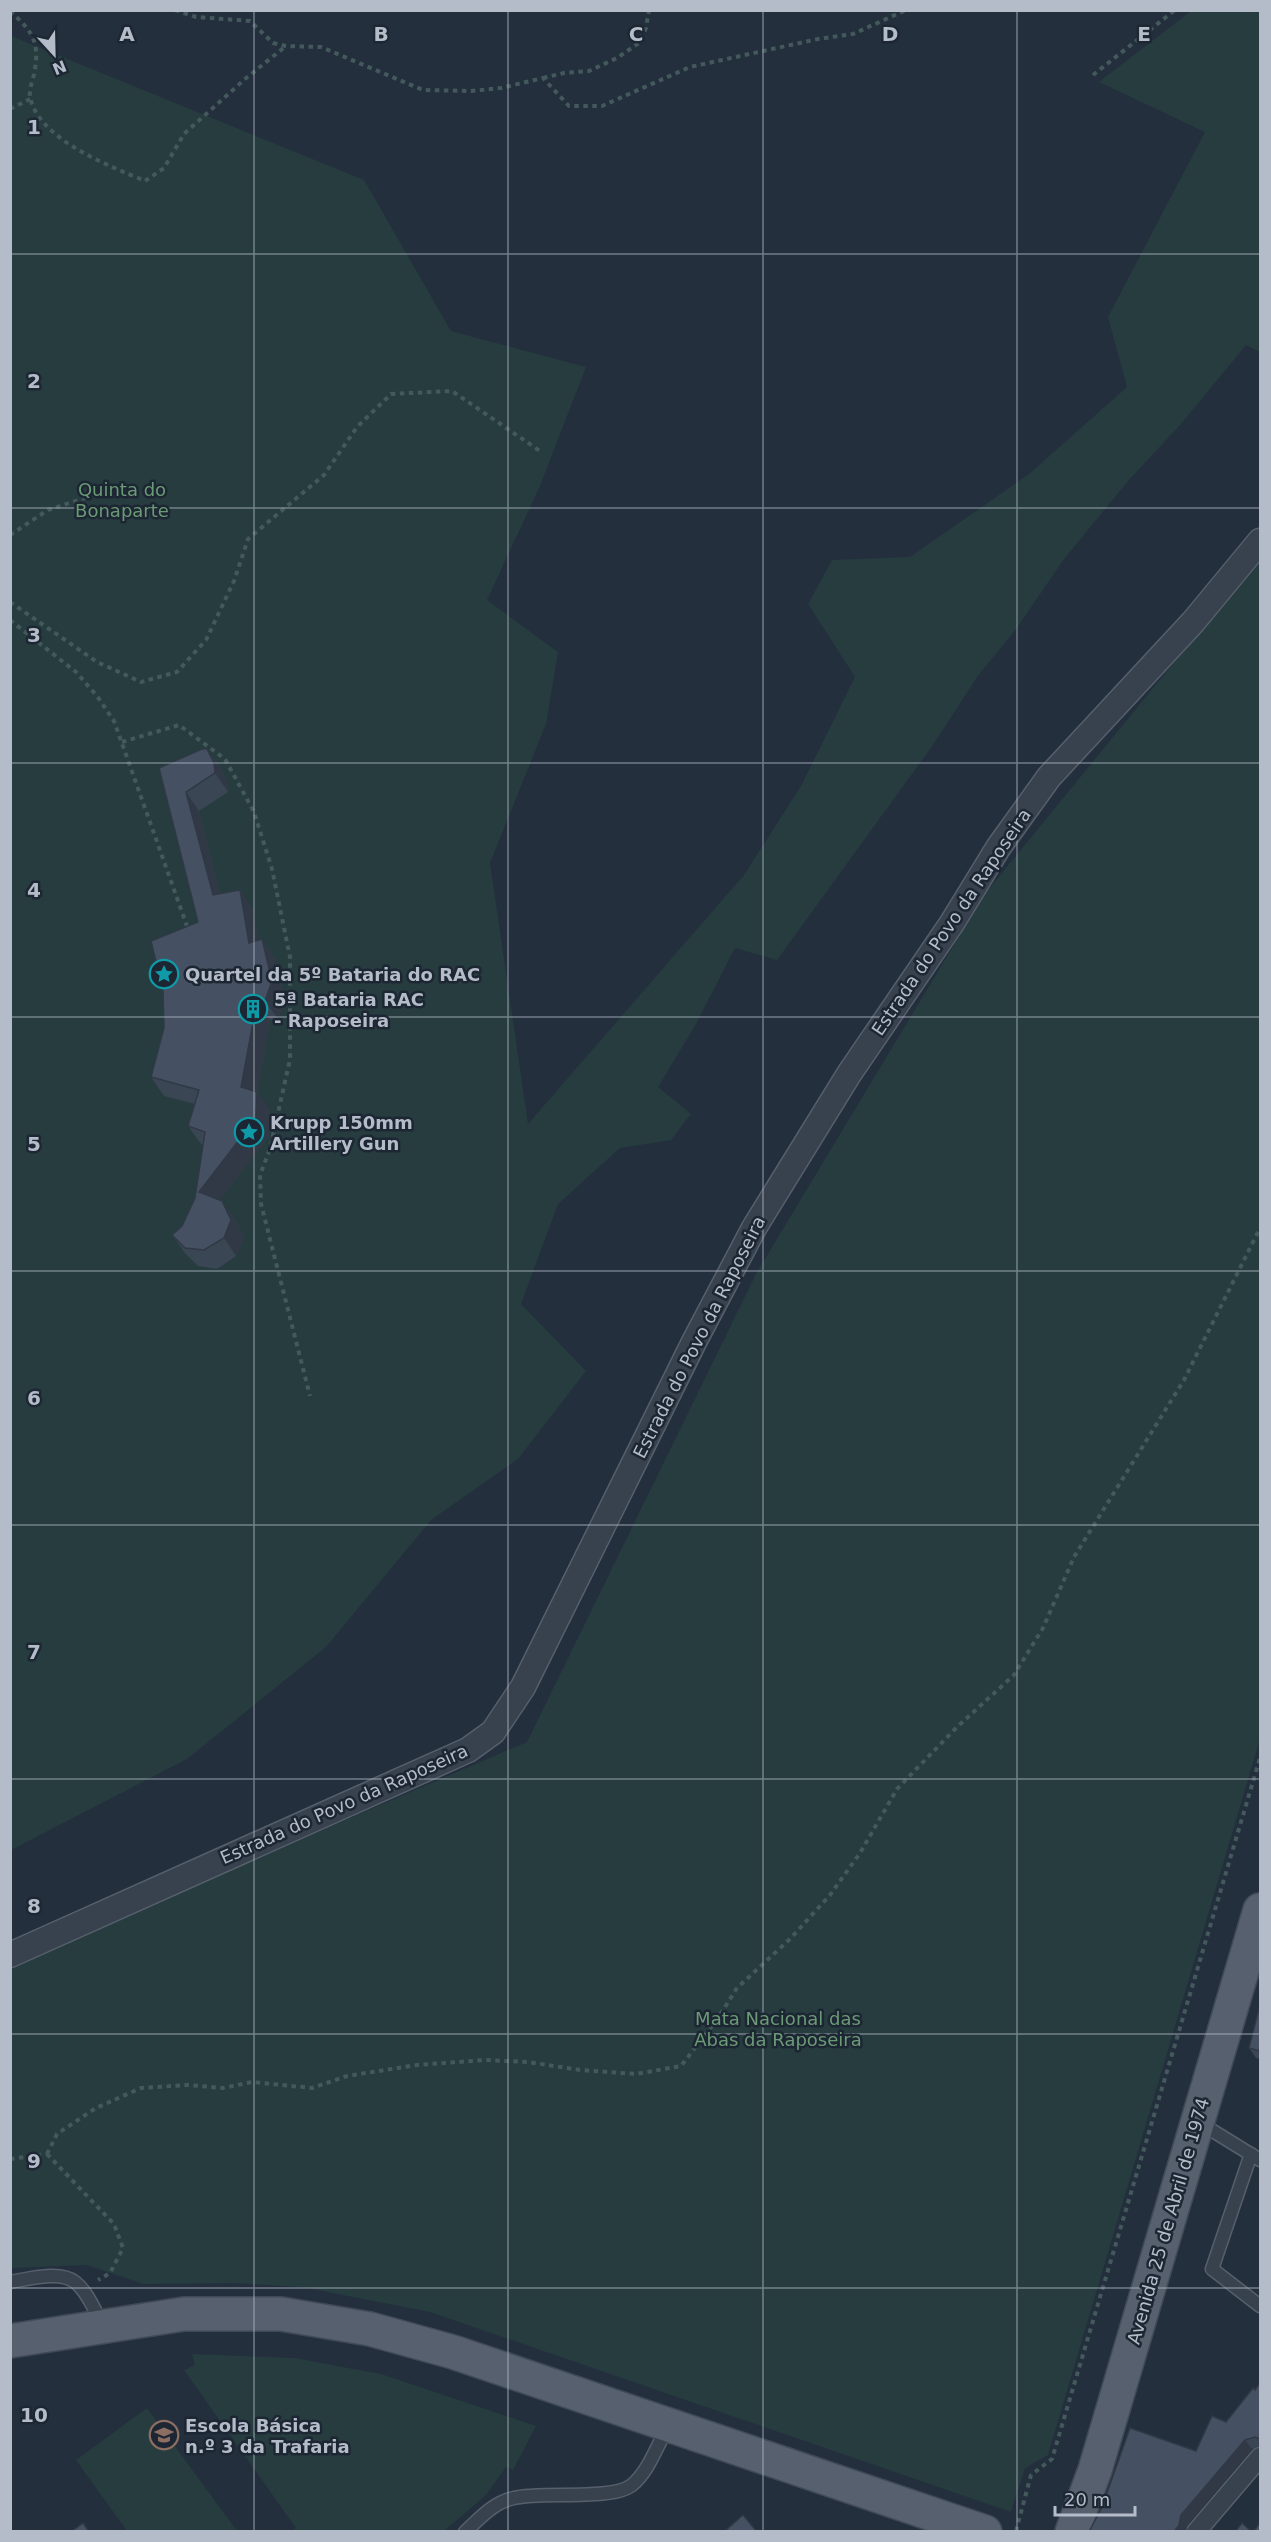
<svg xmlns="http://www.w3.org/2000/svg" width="1271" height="2542" font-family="'DejaVu Sans',sans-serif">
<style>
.green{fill:#263c3f}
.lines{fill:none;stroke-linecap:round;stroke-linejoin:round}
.service-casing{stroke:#565f6c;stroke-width:15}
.pedestrian-casing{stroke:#565f6c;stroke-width:21}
.minor-casing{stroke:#565f6c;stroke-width:27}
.primary-casing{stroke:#414a57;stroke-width:36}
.path{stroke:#44595c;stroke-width:4;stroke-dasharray:4.5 4.5;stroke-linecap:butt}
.service{stroke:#38414e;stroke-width:12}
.pedestrian{stroke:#38414e;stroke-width:18}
.minor{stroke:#38414e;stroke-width:24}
.primary{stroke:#56606e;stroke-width:33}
.wall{fill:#3b4654}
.shaded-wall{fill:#303945}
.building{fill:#455162;stroke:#303945;stroke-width:1.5}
.grid{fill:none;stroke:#b4bcc9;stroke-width:1.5;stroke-opacity:0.55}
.labels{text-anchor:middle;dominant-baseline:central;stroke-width:5;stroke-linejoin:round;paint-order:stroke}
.park-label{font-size:18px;fill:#6b9a76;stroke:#1d2633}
.street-label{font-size:18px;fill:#b4bcc9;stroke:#1d2633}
.poi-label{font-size:18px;font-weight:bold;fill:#b4bcc9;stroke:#1d2633;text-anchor:start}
.grid-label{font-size:20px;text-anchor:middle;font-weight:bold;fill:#b4bcc9;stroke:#1d2633;stroke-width:5;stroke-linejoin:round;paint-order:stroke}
</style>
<rect width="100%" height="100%" fill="#242f3e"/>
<g class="green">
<path d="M1191,11H1260V352L1246,345L1180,425L1129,480L1064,559L1016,629L977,677L933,745L777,960L735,948L696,1024L658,1087L691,1114L671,1140L620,1148L558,1204L521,1304L586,1371L518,1459L431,1520L326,1647L187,1759L11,1850V36L364,180L451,331L586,367L540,486L487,600L558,652L546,724L490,863L528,1124L744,875L801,786L855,677L808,604L832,560L910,557L1029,474L1127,387L1108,317L1205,132L1099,82Z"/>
<path d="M1260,557V1739L1048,2455L1025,2468L1011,2512L430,2312L302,2287L233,2283L144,2284L87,2265L11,2268L10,1964L527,1742L757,1272L984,895Z"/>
<path d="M192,2354L294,2358L381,2374L536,2426L513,2470L506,2467L486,2495L444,2531H292L296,2528L184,2370L195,2365Z"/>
<path d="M147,2408L237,2531H127L76,2460Z"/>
</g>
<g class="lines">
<g class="service-casing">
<g id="service">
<path d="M1200,2123L1260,2160"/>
<path d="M1251,2154L1212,2269L1260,2306"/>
<path d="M10,2282C28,2279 60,2270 75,2282C88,2292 95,2312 103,2325"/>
<path d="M465,2532C480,2518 494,2502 514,2498C541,2491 612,2501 632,2485C649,2471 657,2445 668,2427"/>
</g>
</g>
<g class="pedestrian-casing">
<path id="pedestrian" d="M1196,2532L1260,2457"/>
</g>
<g class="minor-casing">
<path id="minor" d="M10,1955L468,1750L493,1732L523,1687L694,1342L754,1228L849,1074L952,923L998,848L1049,777L1193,622L1260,541"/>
</g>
<g class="primary-casing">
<g id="primary">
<path d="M10,2341L184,2314H281L370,2329L453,2352L985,2532"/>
<path d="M1072,2532L1095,2470L1260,1910"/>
</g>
</g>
<g class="path">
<path d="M175,10L196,17L250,21L273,43L286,46L321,47L423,90L471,91L501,88L543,78L569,106H602L690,67L818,39L853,34L906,10"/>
<path d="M10,11C34,33 40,42 34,75C32,81 29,91 30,97C39,140 110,166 145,181L164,168L184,134L245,79L286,46"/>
<path d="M1093,75L1175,10"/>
<path d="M543,78L564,73L589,71L617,58L639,43L646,28L649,10"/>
<path d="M10,109L30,99"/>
<path d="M10,125V178"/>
<path d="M10,535L48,510L91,496"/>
<path d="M10,602L97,662L141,682L177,672L206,640L234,581L248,539L324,475L357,427L391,394L452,391L540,451"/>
<path d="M10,620L76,672L97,696L114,721L188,929"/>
<path d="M122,742L179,725L225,759L254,812L272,869L290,957V1059L270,1149L260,1175L261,1204L310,1396"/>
<path d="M47,2154L57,2134L96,2108L141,2088L188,2085L223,2088L252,2082L312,2088L347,2076L417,2065L485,2060L528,2062L580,2070L636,2074L681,2066L718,2018L737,1988L790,1939L830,1895L860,1853L897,1789L956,1728L1014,1675L1043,1628L1074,1557L1184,1380L1260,1228"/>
<path d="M47,2154L114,2224L123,2248L110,2273L98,2280"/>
<path d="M10,2159L47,2154"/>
<path d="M1016,2531L1031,2475L1052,2459L1260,1758"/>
</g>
<use href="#service" class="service"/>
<use href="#pedestrian" class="pedestrian"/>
<use href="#minor" class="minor"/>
<use href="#primary" class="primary"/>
</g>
<g class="wall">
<path d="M207,749L220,767L227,782L228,792L199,811L220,894L253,909L258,940L262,939L275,958L285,999L278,1019L270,1020L257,1092L270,1110L269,1136L220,1200L235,1219L244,1238L236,1256L217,1269L198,1266L185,1253L172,1235L182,1226L195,1198L203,1145L201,1144L188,1126L195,1104L164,1096L151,1077L198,922L159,768Z"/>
<path d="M1260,2010V2059L1256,2058L1249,2048Z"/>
<path d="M1260,2383V2446L1252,2449L1187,2525L1186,2532H1089L1196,2451L1226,2422L1255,2390Z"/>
</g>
<g class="shaded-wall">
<path d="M207,749L220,767L227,782L228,792L215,773Z"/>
<path d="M186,792L199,811L225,914L213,895Z"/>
<path d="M240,890L253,909L262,961L249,943Z"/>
<path d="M262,939L275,958L285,999L278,1019L265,1001Z"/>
<path d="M257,1001L270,1020L257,1092L270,1110L269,1136L212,1211L199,1192L241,1087Z"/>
<path d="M222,1201L235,1219L244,1238L236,1256L224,1238Z"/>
<path d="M1245,2440L1252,2449L1187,2525L1186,2532H1174L1181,2515Z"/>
</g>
<g class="building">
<path d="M202,749H207L214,763L215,773L186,792L213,895L240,890L249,943L262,939L272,981L265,1001H257L241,1087L257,1092L256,1118L199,1192L222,1201L231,1220L224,1238L204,1250L185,1248L172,1235L182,1226L195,1198L205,1132L188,1126L199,1090L151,1077L164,1028L163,990L151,941L198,922L159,768Z"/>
<path d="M1259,2009L1260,2010V2051L1249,2048Z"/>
<path d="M1260,2383V2439L1255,2437L1245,2440L1181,2515L1179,2525L1174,2532H1089L1102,2507L1130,2428L1196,2451L1212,2416L1226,2422L1253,2388L1255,2390Z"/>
<path d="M743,2515L757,2532H724Z"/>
<path d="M83,2523L89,2532H71Z"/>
<path d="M1242,2523L1252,2532H1235Z"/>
<path d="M1260,2523V2532H1253Z"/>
</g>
<path class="grid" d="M254,10V2532M508,10V2532M763,10V2532M1017,10V2532M10,254H1260M10,508H1260M10,763H1260M10,1017H1260M10,1271H1260M10,1525H1260M10,1779H1260M10,2034H1260M10,2288H1260"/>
<defs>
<g id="sight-ring" transform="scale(1.5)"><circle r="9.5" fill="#1d2633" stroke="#0f9aa8" stroke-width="1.5"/><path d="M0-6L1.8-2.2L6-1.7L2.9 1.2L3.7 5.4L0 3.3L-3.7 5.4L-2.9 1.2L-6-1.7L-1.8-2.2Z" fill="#0f9aa8"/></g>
<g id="building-ring" transform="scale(1.5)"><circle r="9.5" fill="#1d2633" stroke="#0f9aa8" stroke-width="1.5"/><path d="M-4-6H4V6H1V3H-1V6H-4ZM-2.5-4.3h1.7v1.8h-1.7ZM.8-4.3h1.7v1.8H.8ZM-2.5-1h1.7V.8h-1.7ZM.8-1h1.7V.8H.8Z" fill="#0f9aa8"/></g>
<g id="school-ring" transform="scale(1.5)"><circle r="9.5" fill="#1d2633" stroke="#8d6e63" stroke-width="1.5"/><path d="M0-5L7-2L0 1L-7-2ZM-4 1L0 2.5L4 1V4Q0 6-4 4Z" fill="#8d6e63"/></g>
</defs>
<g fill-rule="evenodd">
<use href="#sight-ring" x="164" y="974"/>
<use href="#building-ring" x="253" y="1009"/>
<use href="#sight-ring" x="249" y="1132"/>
<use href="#school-ring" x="164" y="2435"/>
</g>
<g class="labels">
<g class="park-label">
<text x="122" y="489">Quinta do<tspan x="122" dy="21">Bonaparte</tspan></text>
<text x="778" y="2018">Mata Nacional das<tspan x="778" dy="21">Abas da Raposeira</tspan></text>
</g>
<g class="street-label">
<text transform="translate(951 922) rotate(-56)">Estrada do Povo da Raposeira</text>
<text transform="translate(699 1337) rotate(-63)">Estrada do Povo da Raposeira</text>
<text transform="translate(344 1804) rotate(-24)">Estrada do Povo da Raposeira</text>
<text transform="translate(1168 2221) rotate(-74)">Avenida 25 de Abril de 1974</text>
</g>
<g class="poi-label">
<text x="185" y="974">Quartel da 5º Bataria do RAC</text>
<text x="274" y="999">5ª Bataria RAC<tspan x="274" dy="21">- Raposeira</tspan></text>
<text x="270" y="1122">Krupp 150mm<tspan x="270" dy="21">Artillery Gun</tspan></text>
<text x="185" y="2425">Escola Básica<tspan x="185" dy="21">n.º 3 da Trafaria</tspan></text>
</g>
</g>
<g class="grid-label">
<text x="127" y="41">A</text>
<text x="381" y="41">B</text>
<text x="636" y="41">C</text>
<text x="890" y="41">D</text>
<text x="1144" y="41">E</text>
<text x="34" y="134">1</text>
<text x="34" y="388">2</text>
<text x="34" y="642">3</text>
<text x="34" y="897">4</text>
<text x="34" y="1151">5</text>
<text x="34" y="1405">6</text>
<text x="34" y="1659">7</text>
<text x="34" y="1913">8</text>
<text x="34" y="2168">9</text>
<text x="34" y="2422">10</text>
</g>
<rect width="1271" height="2542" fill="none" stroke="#b4bcc9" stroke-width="24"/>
<g transform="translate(54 54) rotate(158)" stroke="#1d2633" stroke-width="4.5" paint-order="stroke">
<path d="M0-4.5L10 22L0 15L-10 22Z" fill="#b4bcc9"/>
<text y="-9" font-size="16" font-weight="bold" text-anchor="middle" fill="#b4bcc9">N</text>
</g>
<path d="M1055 2506v9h80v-9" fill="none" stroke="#b4bcc9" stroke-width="3"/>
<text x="1064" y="2506" font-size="18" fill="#b4bcc9" stroke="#1d2633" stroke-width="4.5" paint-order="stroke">20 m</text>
</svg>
